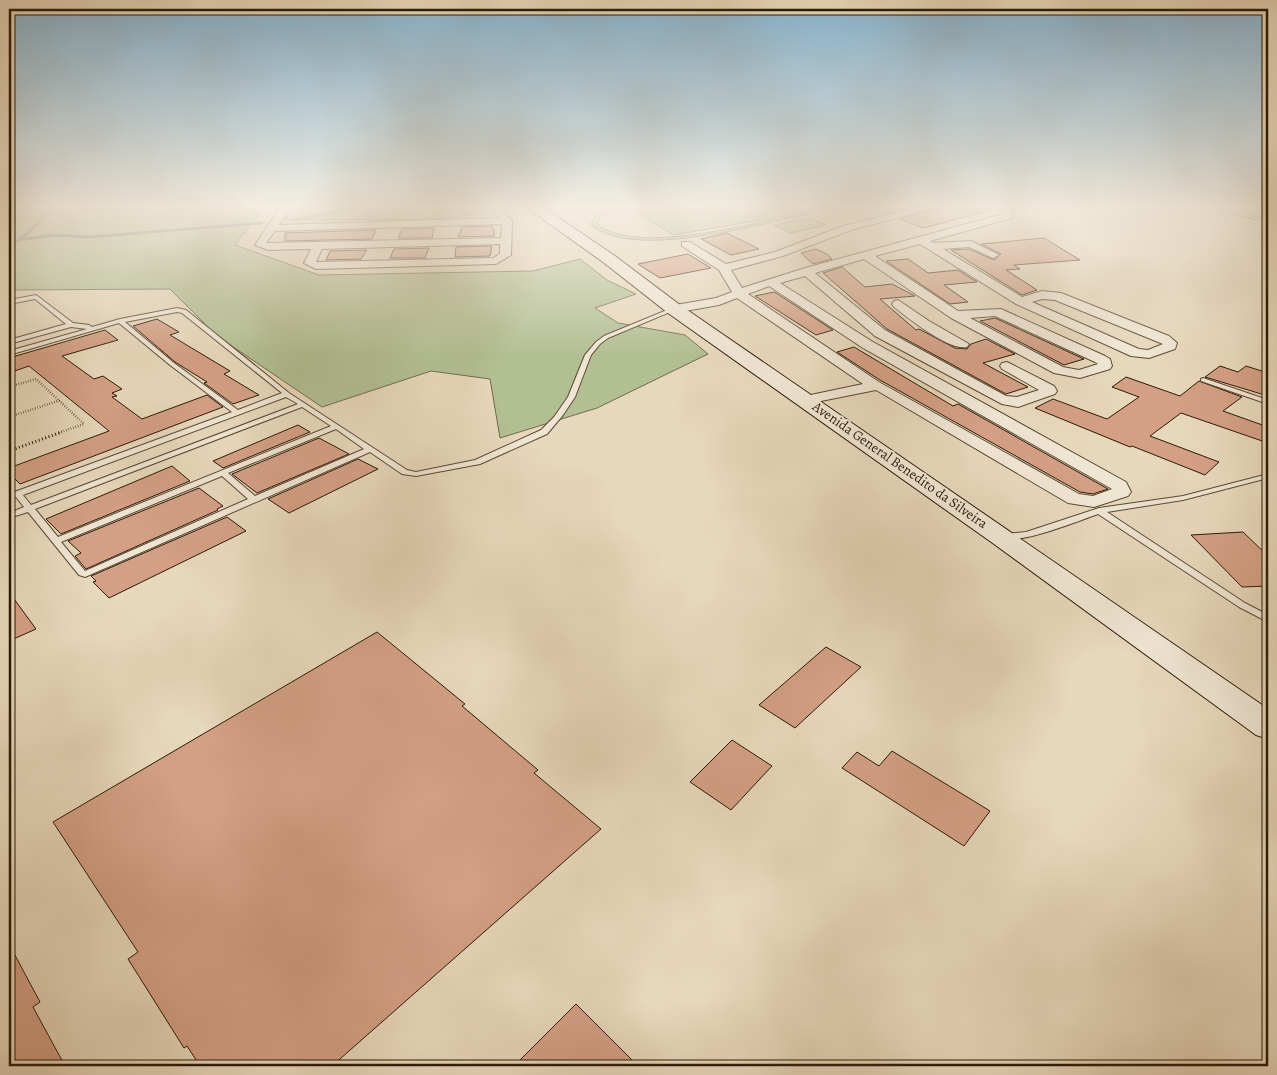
<svg xmlns="http://www.w3.org/2000/svg" width="1277" height="1075" font-family="Alegreya,serif">
<style>
.green{fill:#b2bf93;stroke:#6e6c4d}
.lines{fill:none;stroke-linecap:round;stroke-linejoin:round}
.stream{stroke:#6c796e;stroke-width:3}
.building{fill:#d49f84;stroke:#2b1a07}
.lane-casing{stroke:#5a4934;stroke-width:2}
.street-casing{stroke:#5a4934;stroke-width:2}
.secondary-casing{stroke:#2b1a07;stroke-width:2}
.path-far1{stroke:#2b1a07;stroke-width:2.5;stroke-dasharray:0.5 2;stroke-linecap:butt}
.path{stroke:#2b1a07;stroke-width:3;stroke-dasharray:1 2.5;stroke-linecap:butt}
.lane{fill:#efe5d3;fill-rule:evenodd}
.street{fill:#efe5d3;fill-rule:evenodd}
.secondary{fill:#efe5d3;fill-rule:evenodd}
.labels{text-anchor:middle;dominant-baseline:central;stroke-width:4;stroke-linejoin:round;paint-order:stroke}
.street-label{font-size:14px;fill:#2b1a07;stroke:#efe5d3}
</style>
<rect width="100%" height="100%" fill="#e7d7bb"/>
<filter id="stains"><feTurbulence type="fractalNoise" baseFrequency=".004" numOctaves="4"/><feColorMatrix values="0 0 0 0 .2 0 0 0 0 .09 0 0 0 0 .02 0 0 0 .5 -.17"/></filter>
<radialGradient id="worn" r=".72"><stop offset=".6" stop-color="#630" stop-opacity="0"/><stop offset="1" stop-color="#630" stop-opacity=".3"/></radialGradient>
<g class="green">
<path d="M9,205L265,207L235,245L319,275L533,271L580,259L607,280L636,294L595,308L618,323L685,335L708,354L597,408L500,438L490,379L431,371L322,407L217,336L170,289L9,290Z"/>
<path d="M300,205H497V207L491,213L433,219L284,220Z"/>
<path d="M625,205H637C624,207 601,208 597,224C635,256 754,223 801,214L809,211L813,205H818L814,212L806,215C754,225 634,260 591,225C595,210 612,207 625,205Z"/>
<path d="M652,205H777L795,214L674,235L630,209Z"/>
<path d="M809,218L826,225L791,233L774,225Z"/>
</g>
<g class="lines">
<g class="stream">
<path d="M294,220L371,205"/>
<path d="M19,240L56,235L89,237L262,223"/>
<path d="M9,247L29,232L54,205"/>
</g>
</g>
<g class="building">
<path d="M868,205H919L885,214Z"/>
<path d="M948,205H980L992,210L923,228L900,219Z"/>
<path d="M492,226L494,230V236L458,237L462,227Z"/>
<path d="M434,228L432,238H398L402,229Z"/>
<path d="M376,230L372,239L285,241V233Z"/>
<path d="M727,233L759,249L731,255L701,239Z"/>
<path d="M1044,238L1080,260L1014,265L1020,269L1006,270L1037,290L1022,295L951,250L969,249L994,260L1001,254L981,244Z"/>
<path d="M492,246L490,256L455,257L456,247Z"/>
<path d="M429,248L425,258H390L394,249Z"/>
<path d="M816,249L827,254L832,259L813,264L801,253Z"/>
<path d="M367,250L361,259L326,260L330,251Z"/>
<path d="M688,254L711,268L660,278L638,264Z"/>
<path d="M908,259L928,273L958,270L977,282L944,285L968,302L950,304L886,261Z"/>
<path d="M842,267L865,287L892,284L915,296L880,299L916,330L919,329L955,348L967,349L971,344L986,339L1015,354L983,363L1028,387L1006,394L887,329L823,273Z"/>
<path d="M774,292L776,293L833,330L816,335L755,296Z"/>
<path d="M995,318L1084,359L1064,365L980,321Z"/>
<path d="M157,319L179,332L170,335L230,371L224,374L259,395L233,404L204,383L207,382L175,362L133,326Z"/>
<path d="M105,330L118,340L62,356L94,379L103,376L122,389L112,393L117,396L112,397L142,419L207,395L223,407L20,484L9,473V468L109,431L29,366L9,373V358Z"/>
<path d="M854,347L953,406L958,404L1108,489L1093,494L1080,492L880,380L837,352Z"/>
<path d="M1220,366L1238,372L1246,366L1268,373V396L1205,377Z"/>
<path d="M1126,377L1180,396L1199,381L1242,397L1223,411L1268,427V443L1181,413L1150,436L1219,462L1205,475L1132,446L1130,447L1035,408L1053,399L1107,419L1139,397L1112,387Z"/>
<path d="M298,425L310,432L223,468L213,461Z"/>
<path d="M319,438L349,454L257,493L232,474Z"/>
<path d="M358,459L378,469L289,513L268,499Z"/>
<path d="M172,466L190,481L61,534L46,519Z"/>
<path d="M199,488L223,506L217,509L218,510L86,569L75,556L81,553L68,541Z"/>
<path d="M227,517L246,531L109,598L93,582L96,581L91,576Z"/>
<path d="M1243,532L1268,556V586L1242,587L1191,535Z"/>
<path d="M9,592L36,629L9,641Z"/>
<path d="M377,632L465,704L462,706L538,770L534,773L601,829L332,1066H200L187,1046L184,1048L128,959L138,952L53,822Z"/>
<path d="M826,647L861,667L795,728L759,705Z"/>
<path d="M732,740L772,766L731,810L690,782Z"/>
<path d="M892,751L990,811L964,846L842,768L857,752L879,766Z"/>
<path d="M9,944L40,1002L33,1007L65,1066H9Z"/>
<path d="M576,1004L638,1066H514Z"/>
</g>
<g class="lines">
<g class="lane-casing">
<g id="lane">
<path d="M1197,205H1206L1268,220V222Z"/>
<path d="M36,295L73,323L89,325L92,327L120,319L177,308L186,310L289,393L407,470L416,472L475,460L541,430L554,417L568,397L585,355L596,342L604,336L672,308L677,309L608,338L600,344L591,355L575,397L563,415L547,434L480,464L416,476L402,474L370,452L85,577L79,575L28,512L9,518V513L24,507L16,497L9,499V494L232,412L170,365L119,323L9,355V351L87,329L71,327L9,344V340L66,324L35,299L9,304V300ZM177,312L182,313L282,393L238,410L174,363L125,322ZM286,397L298,404L31,505L23,495ZM302,407L331,426L58,537L35,509ZM336,429L364,449L255,496L228,473ZM222,476L248,499L85,571L61,542Z"/>
<path d="M1203,378L1268,400V404L1201,381V379Z"/>
<path d="M1268,474V478L1183,500L1107,512L1245,603L1268,615V622L1239,607L1098,514C1081,520 1014,547 1002,537L1006,534L1026,532L1099,508L1183,496Z"/>
</g>
</g>
<g class="street-casing">
<g id="street">
<path d="M282,205H292L279,225L499,218L494,213L499,205H509L504,213L512,221L511,255L496,264L316,269L304,263L311,249L268,250L255,245ZM502,224L501,238L266,243L275,231ZM500,244V254L493,258L316,262L322,249Z"/>
<path d="M928,205H946L851,230L783,256L731,270L742,288L802,269L1003,214L1001,211L982,205L1007,207L1013,213L1012,218L930,241L933,243L971,241L999,255L993,258L969,247L943,249L1022,297L1042,291L1061,293L1169,336L1177,343L1175,349L1149,358L1131,356L1016,304L920,244L875,256L958,311L1001,309L1105,356L1110,359L1112,366L1110,369L1080,378L1054,373L951,318L864,259L815,273L885,330L1006,396L1017,397L1039,390L1002,369L1000,366L1002,363L1007,362L1054,386L1057,391L1055,394L1018,407L1002,404L875,336L805,276L780,283L873,342L1126,482L1131,492L1128,496L1094,507L1068,503L876,390L806,404L801,403L799,400L801,397L863,384L737,298L719,305L674,313L668,309L670,306L716,298L732,292L719,270L682,246V242H690L726,264L775,252L843,226ZM769,286L863,348L1112,489L1093,496L1079,494L879,382L748,294ZM1042,299L1055,300L1163,344L1148,350L1139,349L1032,302ZM995,316L1095,362L1098,364L1079,370L1063,367L970,318Z"/>
<path d="M898,300L929,321L969,344L967,347C949,351 908,318 894,307L892,304L894,301Z"/>
</g>
</g>
<g class="secondary-casing">
<path id="secondary" d="M523,205H540L615,256L680,305L1268,709V739L1256,735L994,544L668,313L603,262Z"/>
</g>
<g class="path-far1">
<path d="M9,387L36,379L84,424L58,433"/>
<path d="M9,417L61,400"/>
</g>
<path class="path" d="M9,451L62,432"/>
<use href="#lane" class="lane"/>
<use href="#street" class="street"/>
<use href="#secondary" class="secondary"/>
</g>
<linearGradient id="sky" x2="0" y2="1"><stop stop-color="#87b6d3"/><stop offset="0.58" stop-color="#f4ede0"/><stop offset="1" stop-color="#f4ede0" stop-opacity="0"/></linearGradient>
<rect width="1277" height="356" fill="url(#sky)"/>
<g class="labels">
<g class="street-label">
<text transform="translate(900 465) rotate(35)">Avenida General Benedito da Silveira</text>
</g>
</g>
<rect width="1277" height="1075" fill="none" stroke="#e7d7bb" stroke-width="30"/>
<rect x="10" y="10" width="1257" height="1055" fill="none" stroke="#2b1a07" stroke-width="2.5"/>
<rect x="15" y="15" width="1247" height="1045" fill="none" stroke="#2b1a07"/>
<rect width="100%" height="100%" filter="url(#stains)"/>
<rect width="100%" height="100%" fill="url(#worn)"/>
</svg>
